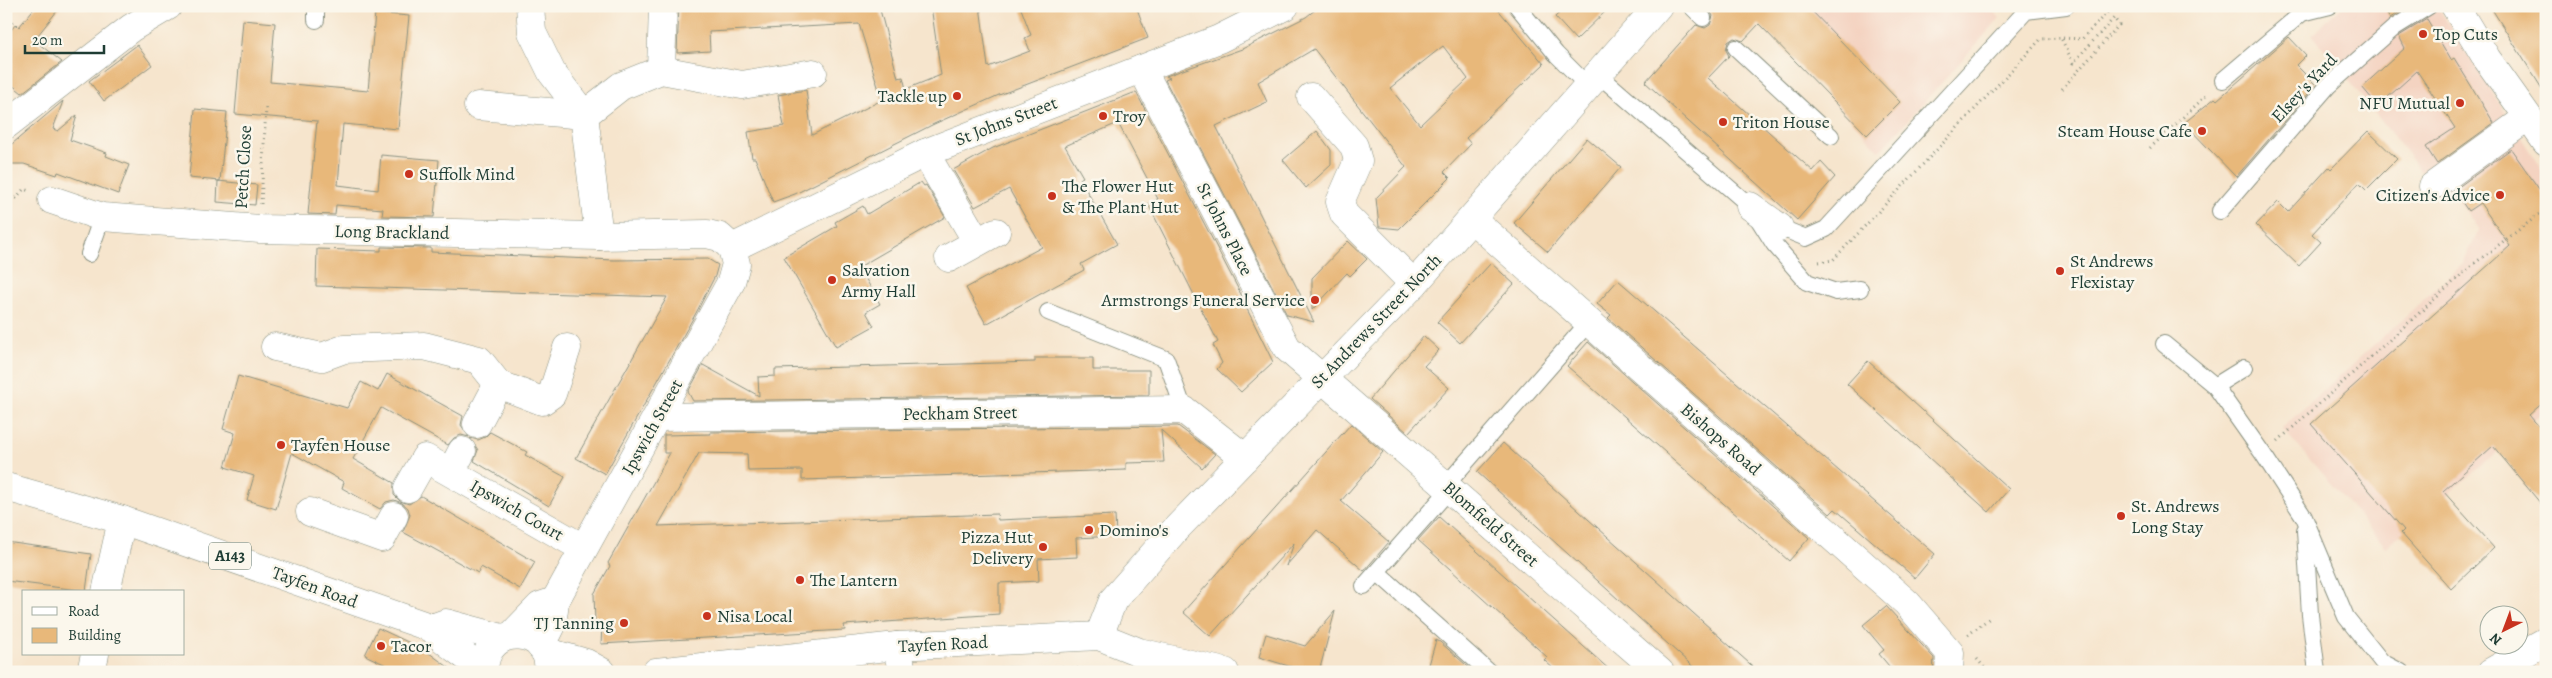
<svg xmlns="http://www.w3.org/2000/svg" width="2552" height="678" font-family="Alegreya,serif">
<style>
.built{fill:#f4d3c1}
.green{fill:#97ce81;stroke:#5b865a}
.building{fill:#e8b87a;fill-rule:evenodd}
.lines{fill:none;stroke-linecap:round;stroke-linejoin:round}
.lane-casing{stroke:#8a9180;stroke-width:18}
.street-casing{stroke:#8a9180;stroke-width:29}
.secondary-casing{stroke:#8a9180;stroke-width:29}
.primary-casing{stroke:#8a9180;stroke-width:29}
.path{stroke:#8a9180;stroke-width:3;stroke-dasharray:1 4;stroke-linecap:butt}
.lane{stroke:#fff;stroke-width:16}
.street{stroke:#fff;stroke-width:28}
.secondary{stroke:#fff;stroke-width:28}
.primary{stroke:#fff;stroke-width:28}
.poi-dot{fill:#c8321e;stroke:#fbf7ec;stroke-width:2}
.labels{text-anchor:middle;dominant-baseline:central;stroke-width:5;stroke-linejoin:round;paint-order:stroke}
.shield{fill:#fbf7ec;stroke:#61756b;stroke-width:1}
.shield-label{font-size:16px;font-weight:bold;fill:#1f3d34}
.poi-label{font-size:18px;fill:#1f3d34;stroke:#fbf7ec;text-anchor:start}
.street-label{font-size:18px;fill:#1f3d34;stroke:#fbf7ec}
</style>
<rect width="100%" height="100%" fill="#fbf7ec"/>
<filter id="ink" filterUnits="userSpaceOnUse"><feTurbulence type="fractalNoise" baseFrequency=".02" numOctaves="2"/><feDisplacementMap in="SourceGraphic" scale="10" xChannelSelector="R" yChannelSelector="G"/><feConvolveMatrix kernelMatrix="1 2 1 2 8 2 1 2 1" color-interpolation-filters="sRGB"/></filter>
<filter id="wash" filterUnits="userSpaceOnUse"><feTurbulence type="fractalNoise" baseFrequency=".0096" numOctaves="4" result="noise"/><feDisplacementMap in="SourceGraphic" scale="20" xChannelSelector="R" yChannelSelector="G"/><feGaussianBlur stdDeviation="1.12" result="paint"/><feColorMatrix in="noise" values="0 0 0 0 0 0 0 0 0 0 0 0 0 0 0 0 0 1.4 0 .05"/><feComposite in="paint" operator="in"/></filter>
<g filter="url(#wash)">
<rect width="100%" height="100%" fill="#f6e5cd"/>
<g class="built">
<path d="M1746,6H1988L2000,18L1880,151Z"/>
<path d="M2342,6H2437L2546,177V410L2386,547L2282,428L2463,264L2479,230L2446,183L2433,186L2312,34Z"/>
</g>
<path class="green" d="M1007,668L1090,671L1091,672H1006Z"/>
<g id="blocks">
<g class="building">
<path d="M36,6H61L34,40L62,62L22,93L6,80V36L16,24L19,27Z"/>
<path d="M679,6H879L898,78L903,77L906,89L941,75L931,6H980L988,67L1030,51L1025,38L1031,35L1020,6H1136L1148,38L999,95L934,124L795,194L773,202L755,158H752L748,132L784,126L778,95L806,90L812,135L882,100L859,24L709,32L710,51L677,53Z"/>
<path d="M1320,6H1495L1544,64L1466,138L1471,144L1444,172L1450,178L1399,229L1379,227L1376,198L1406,167L1314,49L1258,82L1267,102L1216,126L1314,322L1287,315L1165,80L1170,78L1166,76L1242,49L1306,17ZM1443,46L1468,79L1420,125L1390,88Z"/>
<path d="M1567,6H1611L1576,40L1555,17Z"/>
<path d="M1714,6H1807L1900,102L1867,135L1759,24L1743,41L1734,38L1728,42L1726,50L1729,56L1708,78L1813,171L1821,162L1835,177L1797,220L1645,82L1696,25L1705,28L1710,25L1713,16L1710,11Z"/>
<path d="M2383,6H2410L2390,18Z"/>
<path d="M2490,6H2546V95Z"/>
<path d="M375,13L409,16L398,129L343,124L338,185L378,190L381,155L439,160L434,217L382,216L383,209L336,205L335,215L308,214L317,121L235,114L243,20L275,23L270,82L368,91Z"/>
<path d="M2427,19L2451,60L2454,58L2494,123L2437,164L2426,147L2455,128L2417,71L2378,106L2362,87L2405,48L2399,36Z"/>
<path d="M2289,37L2306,55L2296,65L2316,85L2236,177L2184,123L2215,98L2217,100Z"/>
<path d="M137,45L152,65L104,101L89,81Z"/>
<path d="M1136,92L1246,304L1244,303L1273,362L1241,392L1217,369L1222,363L1213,345L1218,342L1148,204L1158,199L1118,123L1065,146L1083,177L1080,179L1117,244L1081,264L1084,270L986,324L966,288L1042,247L1009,189L975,207L953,170L993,148Z"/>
<path d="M63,101L53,129L58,131L77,115L70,140L107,153L106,156L129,165L118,194L58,172L57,175L24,164H6V149Z"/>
<path d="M195,109L227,112L220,181L189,178Z"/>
<path d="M1317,131L1331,150V165L1306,188L1283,160Z"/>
<path d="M2368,131L2397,159L2366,190L2359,183L2312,234L2321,242L2299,266L2256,225L2278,202L2288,212L2329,167L2331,169Z"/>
<path d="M1587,138L1621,167L1548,252L1514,223Z"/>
<path d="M2511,149L2546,199V400L2529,415L2546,435V510L2493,446L2443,491L2494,548L2451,589L2401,533L2404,530L2311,424L2510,246L2480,203L2468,211L2454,190Z"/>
<path d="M218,181L257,185L255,205L217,202Z"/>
<path d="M921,182L924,186L926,185L945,217L859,267L880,304L866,312L874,326L836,347L784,257L837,226L835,222L863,206L867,214Z"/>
<path d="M1348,241L1367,259L1350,276L1347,273L1312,310V278Z"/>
<path d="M381,247L431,248V252L614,260L708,259L718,265L715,276L696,313L605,474L576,458L667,297L316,286L317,249L381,251Z"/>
<path d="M1491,263L1514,284L1460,343L1437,322Z"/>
<path d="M1618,280L1935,554L1915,578L1835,509L1830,514L1608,318L1611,315L1597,304Z"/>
<path d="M1424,336L1439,350L1424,366L1449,388L1408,433L1370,399Z"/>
<path d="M1588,342L1809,538L1789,561L1567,366Z"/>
<path d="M1035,358H1093V370H1149V395L693,401L688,392L703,365L759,396L758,377L775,376V369L1035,362Z"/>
<path d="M1868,361L2009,489L1989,512L1847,384Z"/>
<path d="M387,374L463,416L461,425L469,437L461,435L454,438L448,445L381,408L353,459L394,483V495L400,501L409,504L421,496L535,562L520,589L481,567L478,573L403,532L410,515L408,508L402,503L394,500L386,502L380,509L342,488L344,482L292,453L276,509L247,500L254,476L225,467L235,433L223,429L238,376L347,408L361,382L378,391Z"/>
<path d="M1351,424L1383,452L1341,501L1389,542L1364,571L1317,530L1286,566L1294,543L1210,636L1183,612Z"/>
<path d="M1178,426L1215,454L1202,468L1161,430L1164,462L1126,463V470L802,480V470L748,471L747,454L699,453L658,526L997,514L998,520L1115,515L1116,536L1076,538L1077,557L1038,559L1039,581L999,583V614L844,625L845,630L601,644L602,625L595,622L594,594L610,566L608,563L670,453H664V435L711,434L710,432Z"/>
<path d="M490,432L527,452L525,455L565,477L549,506L474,461L478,450L470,438L478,440L485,437Z"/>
<path d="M1503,443L1759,672H1699L1477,472Z"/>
<path d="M1439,517L1516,586L1612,672H1557L1544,660L1547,657L1418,540Z"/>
<path d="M6,542L91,554L86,591L6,581Z"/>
<path d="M1886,606L1934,658L1933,672H1894L1879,654L1884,650L1863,625Z"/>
<path d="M1335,611L1319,672H1308L1259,657L1266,634L1305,646Z"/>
<path d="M378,628L425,650L455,672H401L365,655Z"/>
<path d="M1436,640L1440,642L1474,672H1427Z"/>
</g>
</g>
</g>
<g filter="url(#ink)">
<use href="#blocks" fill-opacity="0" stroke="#8a9180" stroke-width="1"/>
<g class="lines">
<g class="lane-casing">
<g id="lane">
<path d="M316,6V20"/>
<path d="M1517,6L1556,54L1588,86"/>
<path d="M1691,6L1703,18"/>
<path d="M1736,48L1831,136"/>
<path d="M1599,75L1750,206L1774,244L1807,282L1836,292L1860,289"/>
<path d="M2223,80L2302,13L2330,6"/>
<path d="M2220,211L2328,86L2395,27L2429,6"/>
<path d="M1779,227L1806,238L1826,229L2026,11L2066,6"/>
<path d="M89,254L102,217"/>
<path d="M1048,312L1166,359L1184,410"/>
<path d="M2164,344L2215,386L2263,454L2304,517L2346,617L2382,662L2401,672"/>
<path d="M2215,386L2244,368"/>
<path d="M1446,485L1589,322"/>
<path d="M2305,530L2310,615L2317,672"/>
<path d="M1377,572L1489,672"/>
<path d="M1364,586L1450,489"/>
</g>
</g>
<g class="street-casing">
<g id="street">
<path d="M530,6L532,32L552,73L584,115L599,236"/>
<path d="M1142,69L1287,348L1660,672"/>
<path d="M661,70L663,6"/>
<path d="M1311,97L1354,146L1358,161L1340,202L1344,214L1414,284"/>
<path d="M478,106L584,115L621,86L661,70L742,85L813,73"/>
<path d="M6,125L131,28L168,6"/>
<path d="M925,153L977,242"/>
<path d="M2433,186L2527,118"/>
<path d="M52,200L102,217L260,229L599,236L707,234L720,237L732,248"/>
<path d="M1750,206L1779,227"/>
<path d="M1472,219L1907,603L1950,653L1949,672"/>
<path d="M732,248L925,153L1219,39L1285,6"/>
<path d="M949,258L996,232"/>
<path d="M275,347L322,357L344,349L424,346L479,360L498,384L542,401L552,394L567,348"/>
<path d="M658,417L1184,410L1245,458"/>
<path d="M477,424L498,384"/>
<path d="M451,472L462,451"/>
<path d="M408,488L425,458L583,548"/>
<path d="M310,512L382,538L394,516"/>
<path d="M106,592L122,520"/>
<path d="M512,635L540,606L555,601"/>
<path d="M897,646L902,672"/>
<path d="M541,647L552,625L555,601L731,282L736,264L732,248"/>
<path d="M91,672L95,654"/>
</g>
</g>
<g class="secondary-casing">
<g id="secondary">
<path d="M2455,6L2487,59L2546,142"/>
<path d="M1099,636L1113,600L1174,531L1414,284L1658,6"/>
</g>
</g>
<g class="primary-casing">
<g id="primary">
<path d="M6,487L122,520L432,628C447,646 468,655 484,672"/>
<path d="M432,628L446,623L502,638"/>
<path d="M544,651L586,663L602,672"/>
<path d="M484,672C484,620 554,627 548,672"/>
<path d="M656,672L897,646L1099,636L1139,652L1225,672"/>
<path d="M2491,672L2546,641"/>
</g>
</g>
<g class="path">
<path d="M1205,6L1209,15"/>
<path d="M6,31L14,20"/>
<path d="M2062,89L2119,25L2114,18L2073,63L2061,38L2082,39L2113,6"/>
<path d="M2150,148L2208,94"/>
<path d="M6,195L16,198L24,189L29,191"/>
<path d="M261,204L266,107"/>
<path d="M1819,262L1833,260L2041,39L2061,38"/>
<path d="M2278,441L2471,266L2546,209"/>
<path d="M1968,635L1991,617"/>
<path d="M1977,659L1988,672"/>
<path d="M1062,667L1106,672"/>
</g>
<use href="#lane" class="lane"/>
<use href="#street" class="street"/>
<use href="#secondary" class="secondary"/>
<use href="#primary" class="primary"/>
</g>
</g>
<g class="poi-dot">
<circle cx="2423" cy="34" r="5"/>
<circle cx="957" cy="96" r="5"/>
<circle cx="2460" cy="103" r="5"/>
<circle cx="1103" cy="116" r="5"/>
<circle cx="1723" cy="122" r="5"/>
<circle cx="2202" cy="131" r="5"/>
<circle cx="409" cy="174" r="5"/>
<circle cx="2500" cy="195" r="5"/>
<circle cx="1052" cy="196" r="5"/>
<circle cx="2060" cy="271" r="5"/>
<circle cx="832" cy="280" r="5"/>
<circle cx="1315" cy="300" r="5"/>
<circle cx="281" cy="445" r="5"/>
<circle cx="2121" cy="516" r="5"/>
<circle cx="1089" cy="530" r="5"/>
<circle cx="1043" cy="547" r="5"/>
<circle cx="800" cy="580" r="5"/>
<circle cx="707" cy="616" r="5"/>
<circle cx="624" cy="623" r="5"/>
<circle cx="381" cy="646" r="5"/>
</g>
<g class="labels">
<rect class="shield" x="209" y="542.5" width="42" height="27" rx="4"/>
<g class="shield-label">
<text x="230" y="556">A143</text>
</g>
<g class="poi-label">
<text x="2433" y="34">Top Cuts</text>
<text x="947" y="96" text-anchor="end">Tackle up</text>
<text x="2450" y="103" text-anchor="end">NFU Mutual</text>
<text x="1113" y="116">Troy</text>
<text x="1733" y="122">Triton House</text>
<text x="2192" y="131" text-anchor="end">Steam House Cafe</text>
<text x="419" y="174">Suffolk Mind</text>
<text x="1062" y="186">The Flower Hut<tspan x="1062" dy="21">&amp; The Plant Hut</tspan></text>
<text x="2490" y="195" text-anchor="end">Citizen's Advice</text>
<text x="2070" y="261">St Andrews<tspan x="2070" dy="21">Flexistay</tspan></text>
<text x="842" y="270">Salvation<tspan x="842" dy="21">Army Hall</tspan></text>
<text x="1305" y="300" text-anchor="end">Armstrongs Funeral Service</text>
<text x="291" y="445">Tayfen House</text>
<text x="2131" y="506">St. Andrews<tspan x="2131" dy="21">Long Stay</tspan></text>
<text x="1099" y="530">Domino's</text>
<text x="1033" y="537" text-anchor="end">Pizza Hut<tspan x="1033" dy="21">Delivery</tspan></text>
<text x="810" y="580">The Lantern</text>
<text x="717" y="616">Nisa Local</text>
<text x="614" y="623" text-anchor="end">TJ Tanning</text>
<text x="391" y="646">Tacor</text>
</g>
<g class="street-label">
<text transform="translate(2304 88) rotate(-47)">Elsey's Yard</text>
<text transform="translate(1006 121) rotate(-21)">St Johns Street</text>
<text transform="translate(243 167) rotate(-87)">Petch Close</text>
<text transform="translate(1225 229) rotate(63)">St Johns Place</text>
<text transform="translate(392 232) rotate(1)">Long Brackland</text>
<text transform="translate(1376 321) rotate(-46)">St Andrews Street North</text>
<text transform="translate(960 413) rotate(-1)">Peckham Street</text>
<text transform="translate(652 427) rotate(-61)">Ipswich Street</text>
<text transform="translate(1721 439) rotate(41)">Bishops Road</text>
<text transform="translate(517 510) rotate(30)">Ipswich Court</text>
<text transform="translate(1491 524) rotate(41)">Blomfield Street</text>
<text transform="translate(315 587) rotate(20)">Tayfen Road</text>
<text transform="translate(943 644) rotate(-3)">Tayfen Road</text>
</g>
</g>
<rect width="2552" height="678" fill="none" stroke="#fbf7ec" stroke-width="25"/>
<rect x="22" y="590" width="162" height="65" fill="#fbf7ec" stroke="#a3ada2"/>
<rect x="32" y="607" width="25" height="8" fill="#ffffff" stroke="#a3ada2"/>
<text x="68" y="616" font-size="15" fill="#1f3d34">Road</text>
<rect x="32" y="628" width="25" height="15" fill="#e8b87a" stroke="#a3ada2"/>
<text x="68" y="640" font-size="15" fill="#1f3d34">Building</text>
<g transform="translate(2504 630) rotate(222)"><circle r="24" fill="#fbf7ec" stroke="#a3ada2"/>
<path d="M0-4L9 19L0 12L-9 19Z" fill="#c8321e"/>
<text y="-8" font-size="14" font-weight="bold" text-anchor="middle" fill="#1f3d34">N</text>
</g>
<path d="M25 45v8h79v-8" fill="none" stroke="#1f3d34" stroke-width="2.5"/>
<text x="32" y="45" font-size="15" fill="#1f3d34" stroke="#fbf7ec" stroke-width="4" paint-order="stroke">20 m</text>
</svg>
